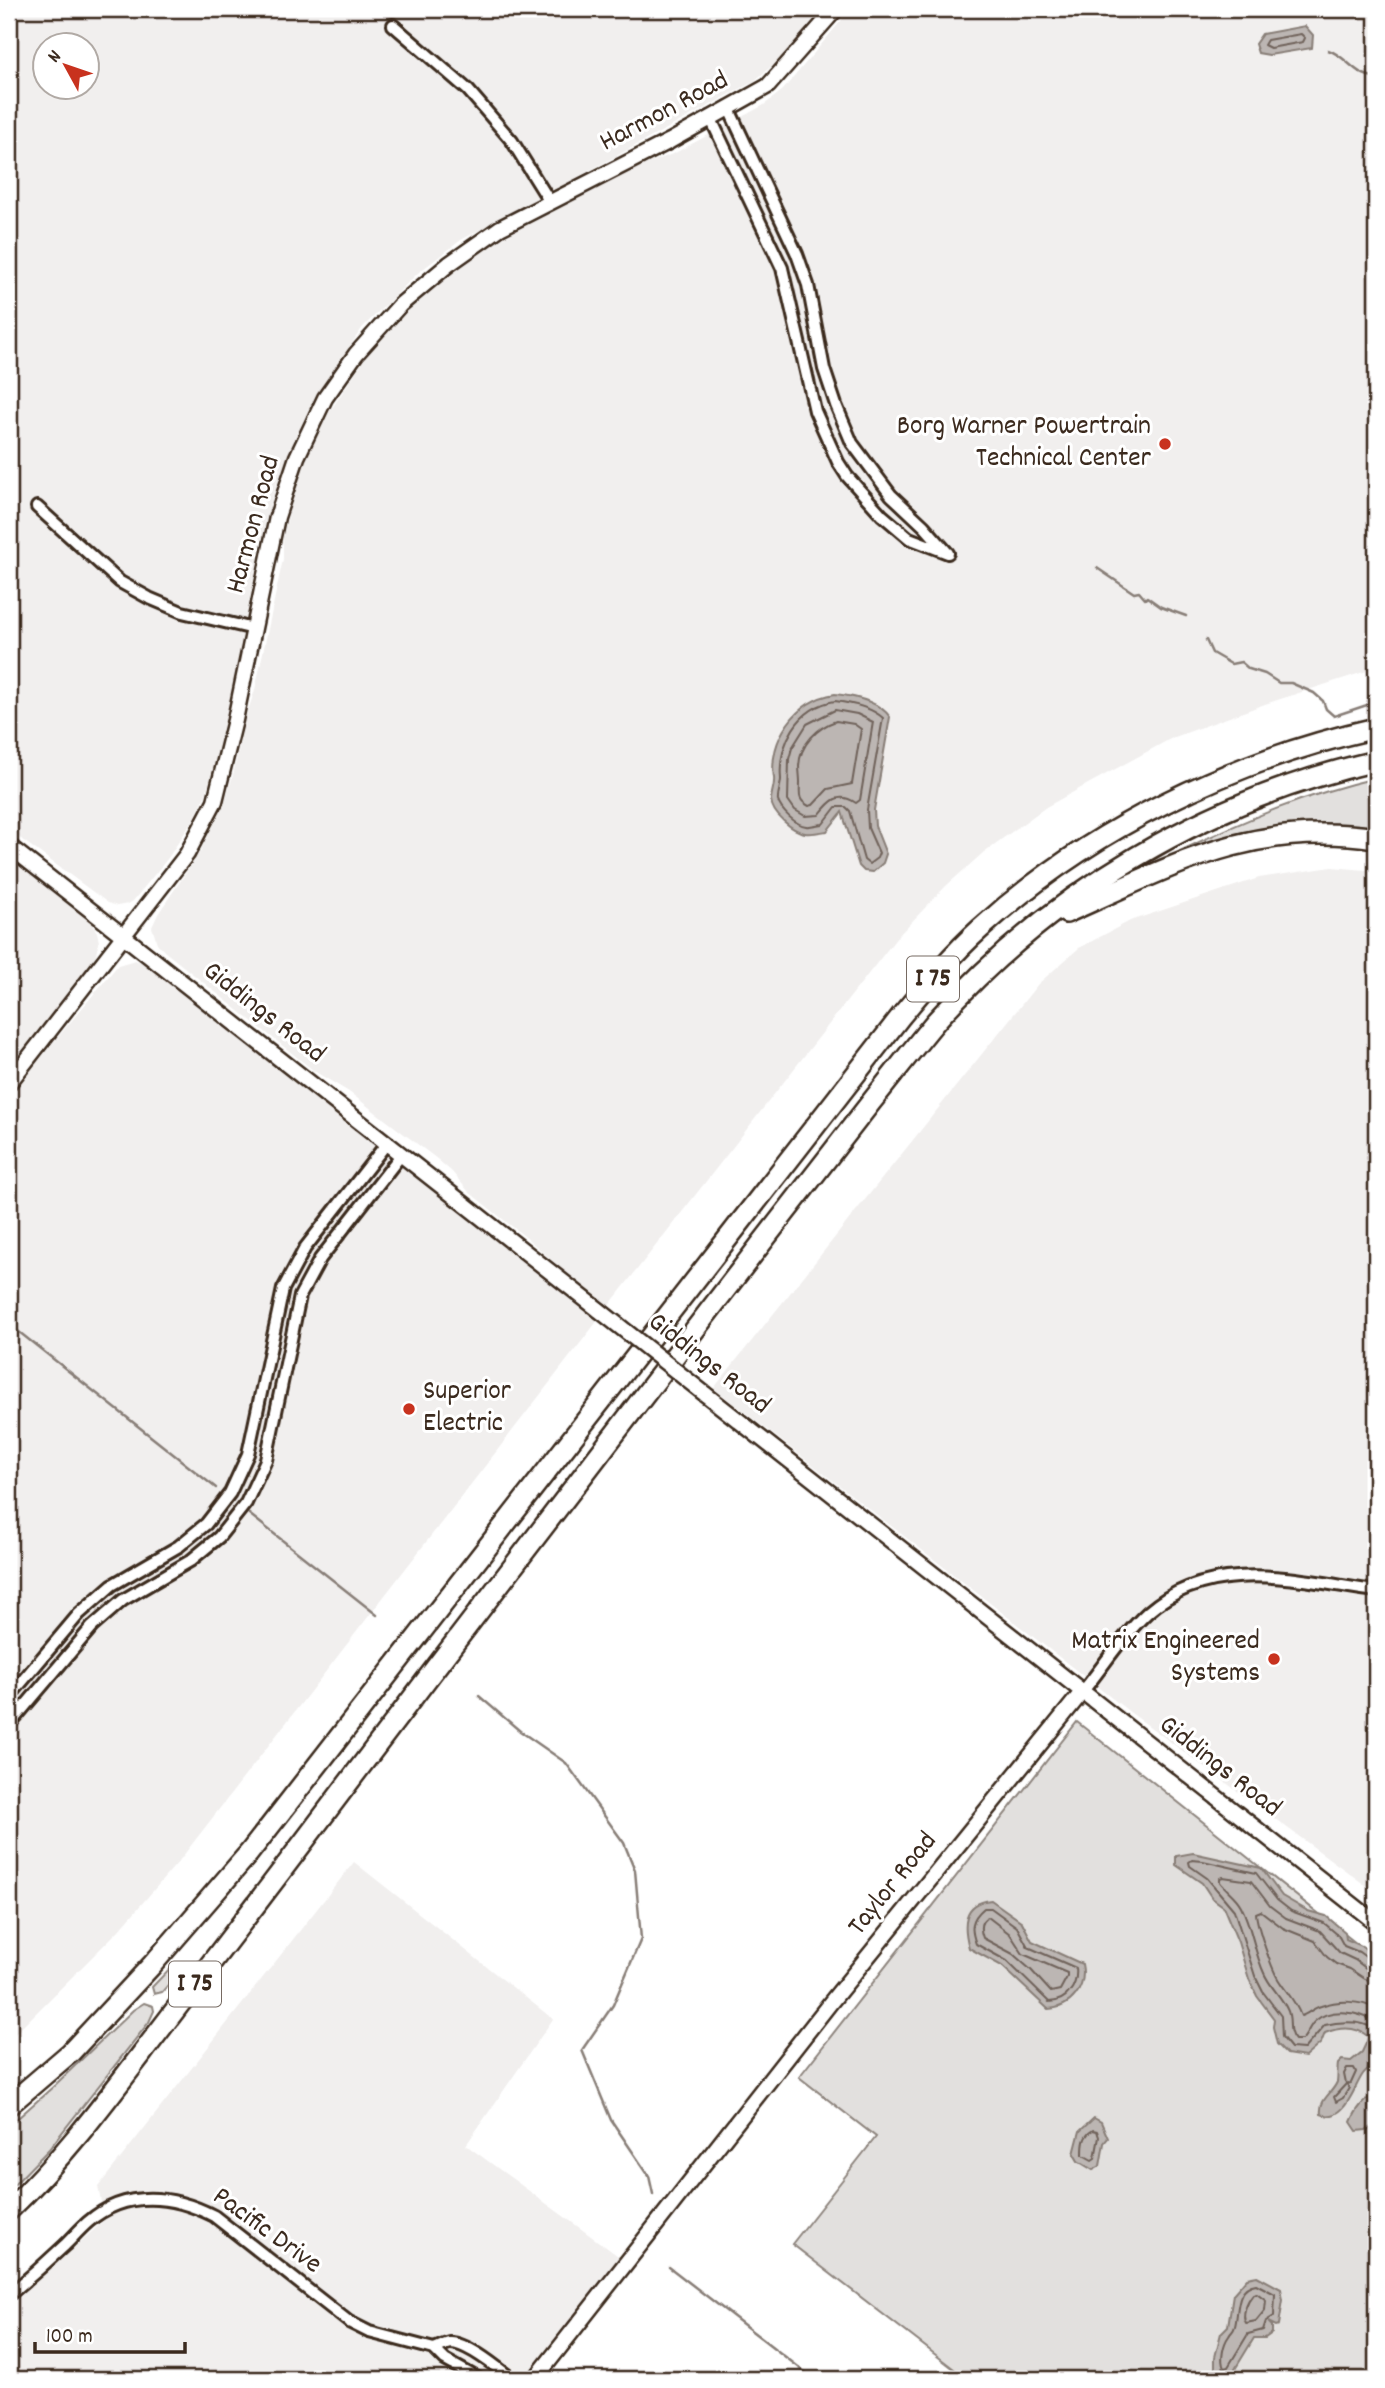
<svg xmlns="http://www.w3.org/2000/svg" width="1385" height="2388" font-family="Dekko,sans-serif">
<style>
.built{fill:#f1efee;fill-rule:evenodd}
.green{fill:#e2e0de;stroke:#8e857e;stroke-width:2}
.water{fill:#bcb6b3;stroke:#887e77;stroke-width:2}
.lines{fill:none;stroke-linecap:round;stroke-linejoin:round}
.shore{stroke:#6f625a;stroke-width:2}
.stream{stroke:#887e77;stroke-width:2.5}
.street-casing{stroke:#3b2a1e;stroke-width:16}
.secondary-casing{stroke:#3b2a1e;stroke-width:19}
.highway-casing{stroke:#3b2a1e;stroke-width:24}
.street{stroke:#fff;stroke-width:10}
.secondary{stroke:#fff;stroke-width:14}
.highway{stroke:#fff;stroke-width:19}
.secondary-bridge-casing{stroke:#3b2a1e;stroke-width:19;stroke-linecap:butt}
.secondary-bridge{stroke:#fff;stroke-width:14}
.poi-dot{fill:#c8321e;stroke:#fff;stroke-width:2.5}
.labels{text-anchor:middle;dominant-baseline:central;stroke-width:6;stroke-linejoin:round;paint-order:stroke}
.shield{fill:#fff;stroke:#766a62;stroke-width:2}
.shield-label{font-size:26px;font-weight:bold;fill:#3b2a1e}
.street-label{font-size:28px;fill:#3b2a1e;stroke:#fff}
.poi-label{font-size:28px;fill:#3b2a1e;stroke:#fff;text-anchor:end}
</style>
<rect width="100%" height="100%" fill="#fff"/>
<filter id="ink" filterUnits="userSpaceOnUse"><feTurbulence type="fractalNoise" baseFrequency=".0143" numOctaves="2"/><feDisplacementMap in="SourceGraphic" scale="14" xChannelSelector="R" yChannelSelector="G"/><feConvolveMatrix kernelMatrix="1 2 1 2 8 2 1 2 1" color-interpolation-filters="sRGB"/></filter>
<g filter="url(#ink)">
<g class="built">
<path d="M9,9H826L788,52L753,82L461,240L419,272L363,327L335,367L303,421L277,484L265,524L222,738L206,794L195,817L168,858L133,901L128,904L117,906L108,903L9,830ZM46,46H88V88H46Z"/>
<path d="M851,9H1376V668L1265,704L1172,738L1046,807L984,852L946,886L898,936L607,1308L529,1240L469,1192L452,1172L437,1159L349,1092L314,1071L164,951L157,943L152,927L158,914L200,852L224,804L233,775L245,719L255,690L283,559V535L297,483L311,448L330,411L370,351L409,305L453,266L587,192L626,172L675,153L764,105L783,90Z"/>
<path d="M9,855L91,923L97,932L99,942L95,957L9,1071Z"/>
<path d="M1332,867L1376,871V1893L1131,1713L714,1388L1038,984L1079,948L1130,921L1259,878Z"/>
<path d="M135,960L143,963L160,976L307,1087L599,1319L179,1861L119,1930L9,2040V1096L118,965Z"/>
<path d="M354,1862L553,2019L466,2145L621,2258L525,2379H9V2307L109,2216L101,2202L98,2187Z"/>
</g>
<g class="green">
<path d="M1376,778V831L1182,854L1180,851C1244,820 1307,794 1376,778Z"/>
<path d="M1077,1722L1376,1959V2059L1374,2063L1376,2065V2379H967L792,2244L876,2137L799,2077Z"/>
<path d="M175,1963L182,1969L162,1992L154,1994L152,1987Z"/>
<path d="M144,2003L153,2006L154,2011L149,2022L49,2149L9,2190V2126L55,2085L133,2010Z"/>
</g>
<g class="water">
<path d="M1305,26L1313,35L1312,48L1269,55L1258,53L1255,44L1262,34Z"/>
<path d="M835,694C853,696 879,701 890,717L874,810L875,826L886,854L883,863L873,872L864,871L859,866L842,812L827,831C821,832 811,834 805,833C792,831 772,814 771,800C771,793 775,786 774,778C768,740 796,700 835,694Z"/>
<path d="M1193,1853L1261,1868L1282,1896L1308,1911L1326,1916L1345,1932L1346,1939L1362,1946L1376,1957V2062C1372,2066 1367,2069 1363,2074C1353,2088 1345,2123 1321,2114C1319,2099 1332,2094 1337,2082C1338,2077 1337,2069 1338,2064L1342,2060L1351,2061L1362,2052L1369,2037C1356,2026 1340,2027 1325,2033L1321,2043L1305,2057L1287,2054L1277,2044L1273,2027L1274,2019L1257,1996L1249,1979L1238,1942L1223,1906L1212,1898L1202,1883L1176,1865V1856Z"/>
<path d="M991,1900L1022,1922L1032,1941L1082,1964C1087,1988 1071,2008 1048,2009L1002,1966L969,1948C963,1926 962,1903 991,1900Z"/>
<path d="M1376,2093V2125L1366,2130L1357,2131L1351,2122C1357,2108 1363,2101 1376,2093Z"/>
<path d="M1094,2118L1101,2122L1108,2138L1104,2143L1100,2166L1093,2170L1078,2161L1074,2154L1080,2131Z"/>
<path d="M1257,2276L1281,2289L1283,2300L1279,2325L1276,2326L1268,2322L1272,2326V2333L1265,2338H1254L1229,2379H1211L1215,2369V2357L1221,2333L1228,2326L1233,2294L1247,2278Z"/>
</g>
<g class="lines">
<g class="shore">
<path d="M1301,34L1305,38L1303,42L1270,48L1264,45L1267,40Z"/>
<path d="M835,701C851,703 871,707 883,718L867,810L868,828L879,853L877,858L869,864L864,860L850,811L846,807H836L823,824C818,824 811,827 806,826C796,825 781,811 778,801C777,794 781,786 781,779C778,744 798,707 835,701Z"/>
<path d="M835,710L857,714L873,722L860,800L856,803C838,791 830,801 819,815L805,816L795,810L788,800L789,759L792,748L807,724Z"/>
<path d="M836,721L854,724L861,729L852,784L828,789L813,805L809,806C797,800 800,794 800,782C800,777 799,771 799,766C800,744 818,727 836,721Z"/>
<path d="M984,1908H991L1017,1927L1028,1947L1076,1968C1078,1985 1067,2002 1049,2002L1007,1961L976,1944C970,1928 971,1919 984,1908Z"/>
<path d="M988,1917L1010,1934L1023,1954L1067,1973V1977L1060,1990L1051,1992L1031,1970L1013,1954L983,1938C980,1930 979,1921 988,1917Z"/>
<path d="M1376,1962L1371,1961L1359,1952L1344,1946L1338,1935L1324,1923L1291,1911L1277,1900L1256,1873L1203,1861L1192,1860L1189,1862L1190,1866L1207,1878L1234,1910L1255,1976L1263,1992L1281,2016L1282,2037L1291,2048L1304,2049L1325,2025C1336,2022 1376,2017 1375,2038C1375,2042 1371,2049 1369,2054L1376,2057"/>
<path d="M1376,1971L1367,1969L1355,1960L1340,1953L1320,1931L1286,1918L1270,1906L1251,1881L1223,1877L1220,1878V1882C1227,1891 1236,1896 1241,1906C1252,1927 1254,1952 1264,1973C1270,1987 1281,1996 1287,2009C1293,2020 1286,2030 1295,2040H1302C1308,2034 1309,2026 1315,2021C1331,2007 1360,2012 1376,2022"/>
<path d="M1376,1981L1365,1979L1350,1969L1336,1964L1327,1957L1315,1941L1283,1928L1261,1911L1256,1913C1257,1926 1272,1971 1280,1982C1288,1994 1296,2002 1301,2016C1308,2014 1313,2008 1321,2006C1339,2000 1360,2000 1376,2009"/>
<path d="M1347,2068H1354L1356,2072L1351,2083L1347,2084L1349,2088L1343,2098L1336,2102L1334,2097L1346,2084L1344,2074Z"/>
<path d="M1093,2130L1097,2131L1099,2137L1095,2158L1092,2160L1083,2155C1083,2144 1083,2136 1093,2130Z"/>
<path d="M1256,2284L1275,2294L1274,2316L1266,2321L1263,2330L1248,2334L1228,2367L1224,2368C1220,2360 1223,2344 1229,2336C1232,2330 1233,2333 1235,2326C1239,2311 1235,2287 1256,2284Z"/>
<path d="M1257,2293L1266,2300L1265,2310L1256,2321L1246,2323C1241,2315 1247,2301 1253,2294Z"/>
</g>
<g class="stream">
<path d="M1328,50C1347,56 1354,76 1376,77"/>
<path d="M1097,568L1134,593L1139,592L1145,599L1147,597L1161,607L1186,616"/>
<path d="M1206,640L1212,653L1231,664L1241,662L1249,669L1265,674L1279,683H1291L1314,693L1323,701L1326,709L1334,716L1376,702"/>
<path d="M9,1324L216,1488"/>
<path d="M249,1514L377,1615"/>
<path d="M479,1696L520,1731L566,1763L624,1843L635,1870L641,1939L613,2005L582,2050L611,2120L649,2176L653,2194"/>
<path d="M669,2267L814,2379"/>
</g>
<g class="street-casing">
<g id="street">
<path d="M393,25L468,90L512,141L550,202"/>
<path d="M728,107L797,254L808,285L824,369L836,405L852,443L891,495L924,526L946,551"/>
<path d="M710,117L782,268L815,411L838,462L847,476L882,515L909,538L948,553"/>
<path d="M37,507L120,582L149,598L182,612L254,629"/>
<path d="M1083,1691C1104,1665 1123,1635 1148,1612C1212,1555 1301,1581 1376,1591"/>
<path d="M9,1697L79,1614L112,1585L179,1546L206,1524L230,1493L248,1454L283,1289L305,1248L387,1143"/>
<path d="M9,1725L92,1627L123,1600L190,1561L219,1537L246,1503L266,1460L300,1296L320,1259L401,1155"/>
<path d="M9,2295C28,2279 47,2262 65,2245C73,2237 80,2229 88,2222C126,2189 173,2195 214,2216L349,2322L369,2332L434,2349L445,2360L479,2379"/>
<path d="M434,2349C439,2347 445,2344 450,2343C467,2342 499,2369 512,2379"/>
</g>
</g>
<g class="secondary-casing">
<g id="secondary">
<path d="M9,846L599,1310"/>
<path d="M9,1083L187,854L215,801L235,720L277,517L297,457L325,398L356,354L400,305L449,264L500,228L670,141L768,86L836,9"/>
<path d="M705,1394L1376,1923"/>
<path d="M535,2379L831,2002L1083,1691"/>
</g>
</g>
<g class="highway-casing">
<g id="highway">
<path d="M1066,913C1175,865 1252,820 1376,838"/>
<path d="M9,2105L71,2052L152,1965L249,1853L901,1016C926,986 951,955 980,929C1089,829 1232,760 1376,728"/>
<path d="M9,2210C63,2159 108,2098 153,2039C196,1982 240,1926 283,1869C426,1679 571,1490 716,1302C768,1235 820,1167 872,1101C894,1074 914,1047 936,1021C1051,892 1208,799 1376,761"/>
</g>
</g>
<use href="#street" class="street"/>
<use href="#secondary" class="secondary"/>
<use href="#highway" class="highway"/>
<g class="secondary-bridge-casing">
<path id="secondary-bridge" d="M599,1310L705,1394"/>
</g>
<use href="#secondary-bridge" class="secondary-bridge"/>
</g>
</g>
<g class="poi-dot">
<circle cx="1165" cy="444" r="7"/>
<circle cx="409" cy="1409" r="7"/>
<circle cx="1274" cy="1659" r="7"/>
</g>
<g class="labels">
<g class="shield">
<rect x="907" y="956.5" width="52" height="45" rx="5"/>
<rect x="169" y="1961.5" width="52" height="45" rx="5"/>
</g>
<g class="shield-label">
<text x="933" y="979">I 75</text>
<text x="195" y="1984">I 75</text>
</g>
<g class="street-label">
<text transform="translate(665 113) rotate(-28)">Harmon Road</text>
<text transform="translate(255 525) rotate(-75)">Harmon Road</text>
<text transform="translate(263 1014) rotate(38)">Giddings Road</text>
<text transform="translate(708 1365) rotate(38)">Giddings Road</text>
<text transform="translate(1219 1768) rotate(38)">Giddings Road</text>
<text transform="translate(894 1885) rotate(-51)">Taylor Road</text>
<text transform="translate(266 2232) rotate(36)">Pacific Drive</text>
</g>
<g class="poi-label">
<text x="1151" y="428">Borg Warner Powertrain<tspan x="1151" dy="32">Technical Center</tspan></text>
<text x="423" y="1393" text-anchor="start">Superior<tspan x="423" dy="32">Electric</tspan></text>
<text x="1260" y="1643">Matrix Engineered<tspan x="1260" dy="32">Systems</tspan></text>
</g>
</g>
<rect width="1385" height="2388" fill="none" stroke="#fff" stroke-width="35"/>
<rect x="18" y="18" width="1350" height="2353" fill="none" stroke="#3b2a1e" stroke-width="2.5" filter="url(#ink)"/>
<g transform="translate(66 66) rotate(310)"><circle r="33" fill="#ffffff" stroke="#b1aaa5" stroke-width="2"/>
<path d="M0-5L12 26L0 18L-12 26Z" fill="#c8321e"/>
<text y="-10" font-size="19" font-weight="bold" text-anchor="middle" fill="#3b2a1e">N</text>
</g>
<path d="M35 2342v10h150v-10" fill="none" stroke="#3b2a1e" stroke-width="3.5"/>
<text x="46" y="2342" font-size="21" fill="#3b2a1e" stroke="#ffffff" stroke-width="5" paint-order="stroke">100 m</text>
</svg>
